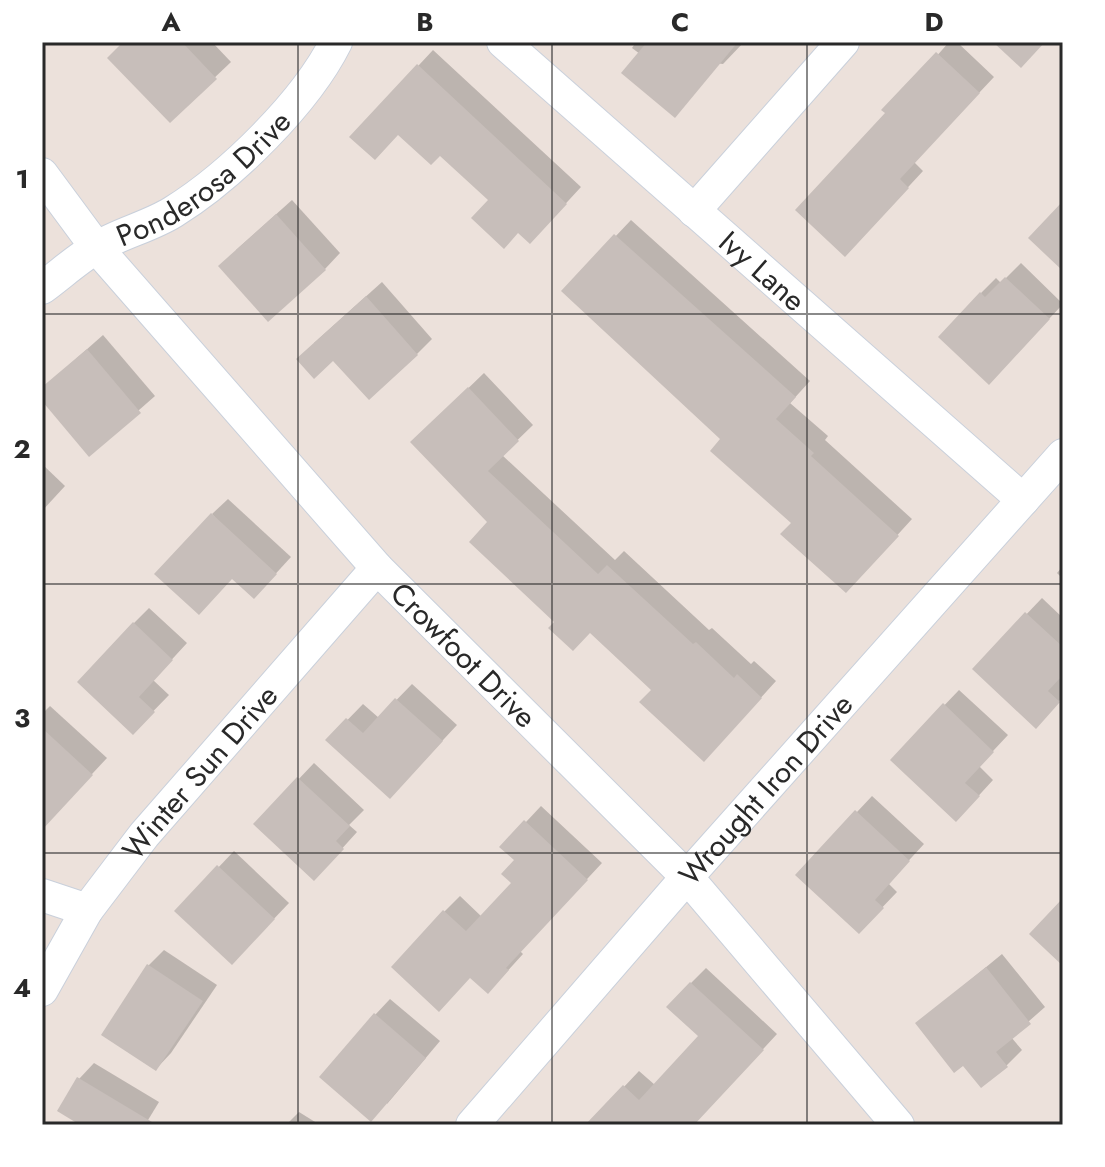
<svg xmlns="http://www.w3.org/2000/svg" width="1105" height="1167" font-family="Jost,sans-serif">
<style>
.shadow{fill:#0003}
.building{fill:#c7beba}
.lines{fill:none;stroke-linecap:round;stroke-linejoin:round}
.minor-casing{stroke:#c9d0db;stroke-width:34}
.minor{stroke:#fff;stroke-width:32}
.grid{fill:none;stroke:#292929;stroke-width:2;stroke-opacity:0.55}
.labels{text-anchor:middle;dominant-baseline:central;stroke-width:8;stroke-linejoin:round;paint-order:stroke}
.street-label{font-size:30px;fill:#292929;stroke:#fff}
.neatline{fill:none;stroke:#292929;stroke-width:3}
.grid-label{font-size:26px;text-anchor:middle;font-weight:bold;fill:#292929}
</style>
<rect width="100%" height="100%" fill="#ece1db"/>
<g class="shadow">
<path d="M126,42H212L231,62L170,120Z"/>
<path d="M636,42H744L723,64L640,54L632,48Z"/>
<path d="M949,42H957L994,77L914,162L923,171L860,239L887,113Z"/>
<path d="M433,50L581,187L545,226L490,200L440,153L398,133L352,137Z"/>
<path d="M292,200L340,253L325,269L236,250Z"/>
<path d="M631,220L810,381L790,403L828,436L825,440L912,519L861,575L793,523L723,439L564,291Z"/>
<path d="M1021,263L1063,304L1004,367L981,293L996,278L1001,283Z"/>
<path d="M382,282L432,339L417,354L314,343Z"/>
<path d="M103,335L155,396L89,454L42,398V389Z"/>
<path d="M484,373L533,425L502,455L615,560L624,551L709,630L712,628L751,664L754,661L776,681L719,744L654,690L590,630L557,622L428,427Z"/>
<path d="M42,464L65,486L42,511Z"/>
<path d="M228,499L291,557L269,581L212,514Z"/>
<path d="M1063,566V579L1057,573Z"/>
<path d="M1042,598L1063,618V697L1035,726L974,669Z"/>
<path d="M149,608L187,643L153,680L169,695L133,732L134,623Z"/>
<path d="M412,684L457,725L405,781L328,740L363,704L379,718Z"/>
<path d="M959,690L1008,735L979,766L993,780L971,804L892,760Z"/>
<path d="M50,706L107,758L62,806L42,817V714Z"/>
<path d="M314,763L364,810L349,825L357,832L329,863L256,824Z"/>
<path d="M872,796L924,844L888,883L897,892L874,916L798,875Z"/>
<path d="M541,806L602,863L520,951L523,954L503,976L444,912L460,896L482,917L513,883L526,822Z"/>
<path d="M234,851L289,903L247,947L177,911Z"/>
<path d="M164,950L217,985L171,1053L156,1069L148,966Z"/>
<path d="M1002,954L1045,1007L1011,1037L1022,1050L1006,1066L963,1063L918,1023Z"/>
<path d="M706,968L777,1034L712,1104L669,1125H588L639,1071L655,1085L700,1036L691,983Z"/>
<path d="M390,999L440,1041L387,1104L375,1015Z"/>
<path d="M94,1063L159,1102L145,1125H75L79,1079Z"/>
<path d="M299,1112L320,1125H286Z"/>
</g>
<g class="building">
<path d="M123,42H182L217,79L170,123L107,58Z"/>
<path d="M647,42H738L675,118L621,73Z"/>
<path d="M993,42H1045L1021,68Z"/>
<path d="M936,52L980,93L900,179L909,188L845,257L795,210L885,113L881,110Z"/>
<path d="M417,64L567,204L530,244L518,233L504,249L471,218L488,200L440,156L431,165L398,135L375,160L349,137Z"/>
<path d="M1063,201V271L1028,238Z"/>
<path d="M276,214L326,270L268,322L218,266Z"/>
<path d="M614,234L796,397L776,419L814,453L811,456L899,536L846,593L780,534L791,523L710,451L720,439L561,291Z"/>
<path d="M1005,277L1050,319L989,385L938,337L980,292L985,297Z"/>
<path d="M366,296L418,355L369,400L333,361L314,379L296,359Z"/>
<path d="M87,349L141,413L89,457L42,401V387Z"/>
<path d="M468,387L519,441L488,471L598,574L607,565L693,644L696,642L734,678L737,674L762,698L704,762L639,702L651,690L590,633L573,651L548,628L554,622L469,542L487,522L410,442Z"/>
<path d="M211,513L277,574L254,599L232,579L199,615L154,574Z"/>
<path d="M1025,612L1063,647V675L1048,691L1060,702L1036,729L972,669Z"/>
<path d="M133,622L173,660L139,697L155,712L133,735L77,682Z"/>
<path d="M395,698L443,741L390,799L325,740L346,718L363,733Z"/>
<path d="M943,703L994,752L965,783L980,796L956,822L890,760Z"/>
<path d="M42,728L93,775L42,830Z"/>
<path d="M297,777L350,826L336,841L344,849L314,881L253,824Z"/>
<path d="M855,810L910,861L875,900L884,908L859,934L795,875Z"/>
<path d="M524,820L588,880L506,968L509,970L488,994L470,978L439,1012L391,967L443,910L466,931L511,883L501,874L514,860L499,847Z"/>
<path d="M217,865L275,919L232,965L174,911Z"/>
<path d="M1063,898V966L1029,934Z"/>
<path d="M147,964L203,1001L156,1071L101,1035Z"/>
<path d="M986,967L1031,1024L996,1052L1008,1067L981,1088L963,1066L954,1073L915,1023Z"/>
<path d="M690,982L764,1050L694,1125H585L623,1085L639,1100L698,1036L666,1007Z"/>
<path d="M374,1013L426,1058L371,1122L319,1077Z"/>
<path d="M77,1077L157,1125H80L57,1111Z"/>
</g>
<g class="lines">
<g class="minor-casing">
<g id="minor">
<path id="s1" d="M503,42L1023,500"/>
<path id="s2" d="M42,174L96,247L377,568L687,877L898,1125"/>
<path d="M694,211L843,42"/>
<path id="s3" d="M42,288C60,275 77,259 96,248C120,233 149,227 173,212C231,176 306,102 336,42"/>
<path d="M42,895L87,910"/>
<path id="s4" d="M42,990L87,910L144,835L377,568"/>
<path id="s5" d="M472,1125L687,877L1063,455"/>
</g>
</g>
<use href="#minor" class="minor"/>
</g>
<path class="grid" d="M298,42V1125M552,42V1125M807,42V1125M42,314H1063M42,584H1063M42,853H1063"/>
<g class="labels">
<g class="street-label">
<text stroke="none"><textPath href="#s3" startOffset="196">Ponderosa Drive</textPath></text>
<text stroke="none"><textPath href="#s1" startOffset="346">Ivy Lane</textPath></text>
<text stroke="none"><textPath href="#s2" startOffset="640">Crowfoot Drive</textPath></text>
<text stroke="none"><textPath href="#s4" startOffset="270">Winter Sun Drive</textPath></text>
<text stroke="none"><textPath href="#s5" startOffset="446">Wrought Iron Drive</textPath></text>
</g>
</g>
<rect width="1105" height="1167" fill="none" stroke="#ffffff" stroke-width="88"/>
<rect x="44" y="44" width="1017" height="1079" class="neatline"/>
<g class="grid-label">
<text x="171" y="31">A</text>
<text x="425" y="31">B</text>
<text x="680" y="31">C</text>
<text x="934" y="31">D</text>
<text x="22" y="188">1</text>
<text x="22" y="458">2</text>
<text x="22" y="727">3</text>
<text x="22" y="997">4</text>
</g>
</svg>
